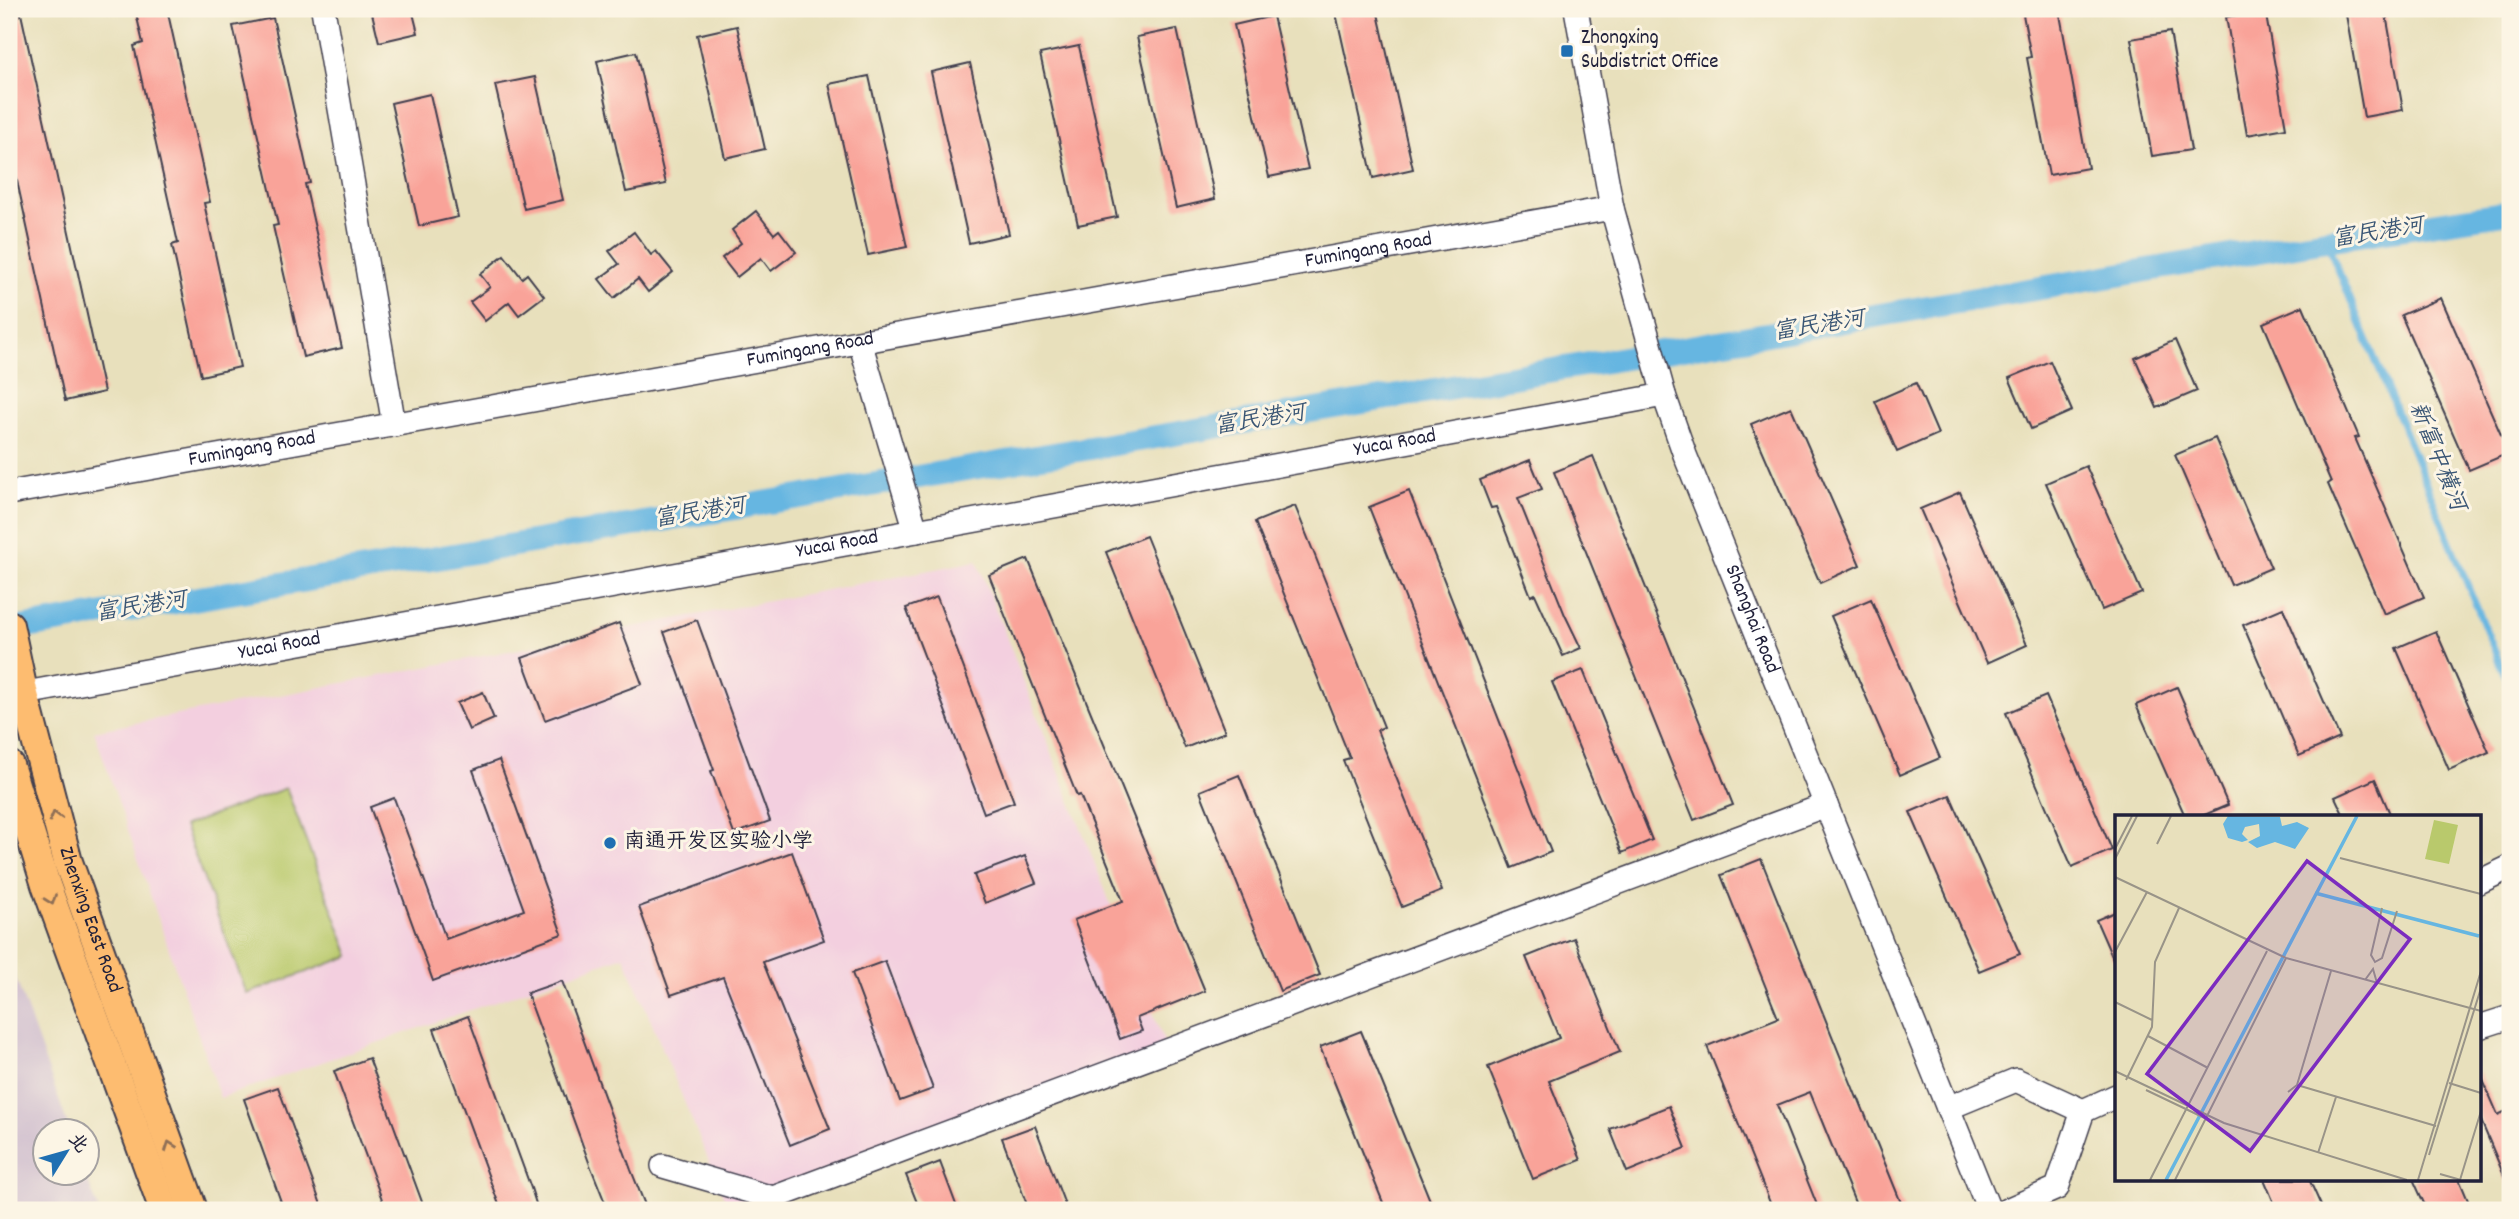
<svg xmlns="http://www.w3.org/2000/svg" width="2519" height="1219" font-family="Dekko,'LXGW WenKai TC',sans-serif">
<style>
.built{fill:#f3cfdf}
.industrial{fill:#cfbdce}
.green{fill:#b9c96c;stroke:#6e7654;stroke-width:2}
.lines{fill:none;stroke-linecap:round;stroke-linejoin:round}
.stream{stroke:#66b6e1;stroke-width:7}
.canal{stroke:#66b6e1;stroke-width:24}
.building{fill:#f9a399}
.minor-casing{stroke:#403e4e;stroke-width:26}
.major-casing{stroke:#403e4e;stroke-width:32}
.minor{stroke:#fff;stroke-width:23}
.major{stroke:#fdbc70;stroke-width:28}
.oneway{stroke:#906f56}
.poi-dot{fill:#1f6fb2;stroke:#fcf5e5;stroke-width:2.5}
.labels{text-anchor:middle;dominant-baseline:central;stroke-width:6;stroke-linejoin:round;paint-order:stroke}
.poi-label{font-size:21px;fill:#22223b;stroke:#fcf5e5;text-anchor:start}
.street-label{font-size:21px;fill:#22223b;stroke:#fcf5e5}
.water-label{font-size:23px;font-style:italic;fill:#3a5675;stroke:#fcf5e5}
.inset-river{fill:none;stroke:#66b6e1;stroke-width:3.5}
.inset-road{fill:none;stroke:#999488;stroke-width:2}
.view{fill:#7b2cbf;fill-opacity:0.15;stroke:#7b2cbf;stroke-width:3.5}
.inset-edge{fill:none;stroke:#22223b;stroke-width:3.5}
</style>
<rect width="100%" height="100%" fill="#fcf5e5"/>
<filter id="ink" filterUnits="userSpaceOnUse"><feTurbulence type="fractalNoise" baseFrequency=".0143" numOctaves="2"/><feDisplacementMap in="SourceGraphic" scale="14" xChannelSelector="R" yChannelSelector="G"/><feConvolveMatrix kernelMatrix="1 2 1 2 8 2 1 2 1" color-interpolation-filters="sRGB"/></filter>
<filter id="wash" filterUnits="userSpaceOnUse"><feTurbulence type="fractalNoise" baseFrequency=".00686" numOctaves="4" result="noise"/><feDisplacementMap in="SourceGraphic" scale="28" xChannelSelector="R" yChannelSelector="G"/><feGaussianBlur stdDeviation="1.57" result="paint"/><feColorMatrix in="noise" values="0 0 0 0 0 0 0 0 0 0 0 0 0 0 0 0 0 1.4 0 .05"/><feComposite in="paint" operator="in"/></filter>
<g filter="url(#wash)">
<rect width="100%" height="100%" fill="#e8e0bc"/>
<path class="built" d="M977,561L1169,1054L757,1210H729L624,956L220,1098L94,731Z"/>
<path class="industrial" d="M9,959L70,1131L46,1132V1174H85L99,1210H9Z"/>
<path class="green" d="M286,788L350,956L247,994L184,826Z"/>
<g class="lines">
<path class="stream" d="M2326,240L2510,688"/>
<path class="canal" d="M9,630L2326,240L2510,212"/>
</g>
<g id="blocks">
<g class="building">
<path d="M9,9H20L104,392L65,401L9,144Z"/>
<path d="M135,9H167L210,202L204,203L240,367L201,376L172,245L178,243L134,46L143,43Z"/>
<path d="M371,9H412L418,33L379,42Z"/>
<path d="M1335,9H1377L1413,169L1373,178Z"/>
<path d="M2022,9H2059L2088,168L2049,175L2027,58L2031,57Z"/>
<path d="M2345,9H2385L2403,110L2364,117Z"/>
<path d="M2265,10L2286,128L2247,135L2226,17Z"/>
<path d="M1273,16L1308,169L1269,177L1234,25Z"/>
<path d="M273,18L310,183L305,184L342,348L303,357L273,226L278,225L233,26Z"/>
<path d="M737,26L765,149L725,158L697,35Z"/>
<path d="M1177,29L1215,199L1176,208L1137,37Z"/>
<path d="M2170,32L2191,150L2152,156L2131,39Z"/>
<path d="M1079,46L1117,217L1078,225L1040,54Z"/>
<path d="M636,52L666,184L626,192L597,61Z"/>
<path d="M970,63L1009,234L969,243L931,72Z"/>
<path d="M869,76L907,247L868,255L829,84Z"/>
<path d="M535,77L563,200L524,209L495,85Z"/>
<path d="M430,94L458,217L419,226L391,103Z"/>
<path d="M756,211L774,234L779,230L796,252L771,271L761,258L737,277L722,258L741,243L732,230Z"/>
<path d="M634,232L651,255L656,251L673,272L648,292L638,279L614,298L599,279L619,264L609,251Z"/>
<path d="M504,255L522,278L527,274L544,296L519,315L509,302L485,321L470,302L490,287L480,274Z"/>
<path d="M2441,298L2509,453L2469,470L2401,315Z"/>
<path d="M2303,306L2359,437L2355,438L2424,597L2384,614L2328,484L2331,482L2263,323Z"/>
<path d="M2175,340L2197,391L2157,408L2135,358Z"/>
<path d="M2050,361L2072,411L2031,429L2009,378Z"/>
<path d="M1916,383L1938,434L1897,452L1875,401Z"/>
<path d="M1791,407L1860,565L1820,583L1751,424Z"/>
<path d="M2215,438L2271,568L2231,585L2175,455Z"/>
<path d="M1593,456L1733,805L1694,820L1554,472Z"/>
<path d="M1530,460L1542,489L1518,498L1565,615L1581,648L1563,656L1535,594L1531,596L1496,507L1491,508L1480,480Z"/>
<path d="M2086,466L2142,593L2102,610L2046,483Z"/>
<path d="M1409,491L1551,852L1512,868L1369,507Z"/>
<path d="M1960,492L2027,645L1987,663L1920,509Z"/>
<path d="M1295,506L1384,727L1377,730L1442,891L1402,907L1343,760L1350,758L1255,522Z"/>
<path d="M1146,536L1225,732L1185,748L1106,552Z"/>
<path d="M1028,559L1205,991L1137,1018L1142,1031L1120,1039L1074,920L1123,901L1080,795L1077,796L989,575Z"/>
<path d="M937,597L1014,802L984,813L906,608Z"/>
<path d="M1871,599L1940,758L1900,775L1831,616Z"/>
<path d="M2283,608L2340,738L2299,756L2243,625Z"/>
<path d="M697,620L770,821L734,834L711,771L714,770L664,632Z"/>
<path d="M619,623L642,684L545,720L522,658Z"/>
<path d="M2436,631L2489,752L2449,770L2396,648Z"/>
<path d="M1583,670L1652,840L1622,853L1552,682Z"/>
<path d="M2177,687L2228,805L2202,816H2185L2136,705Z"/>
<path d="M483,692L494,719L469,730L457,703Z"/>
<path d="M2046,696L2112,850L2072,867L2006,713Z"/>
<path d="M499,760L562,934L433,981L370,807L394,798L446,939L524,910L473,770Z"/>
<path d="M1239,775L1320,975L1280,991L1200,791Z"/>
<path d="M2375,779L2391,816H2344L2335,797Z"/>
<path d="M1950,795L2020,954L1979,971L1910,812Z"/>
<path d="M792,852L824,940L763,962L830,1129L790,1145L723,977L671,995L639,907Z"/>
<path d="M1025,856L1036,883L985,903L974,875Z"/>
<path d="M1761,859L1857,1098L1858,1097L1904,1210H1858L1810,1092L1777,1105L1819,1210H1773L1707,1046L1778,1018L1721,875Z"/>
<path d="M2117,911V968L2096,920Z"/>
<path d="M1574,938L1620,1052L1549,1081L1581,1160L1533,1179L1488,1067L1559,1038L1526,957Z"/>
<path d="M885,961L933,1089L900,1101L852,973Z"/>
<path d="M562,981L631,1170L647,1210H608L590,1165L527,993Z"/>
<path d="M468,1016L531,1188L538,1210H501L434,1029Z"/>
<path d="M1361,1031L1434,1210H1386L1320,1047Z"/>
<path d="M369,1058L425,1210H386L334,1071Z"/>
<path d="M2479,1071L2498,1115L2510,1109V1190L2479,1116Z"/>
<path d="M278,1087L323,1210H284L244,1099Z"/>
<path d="M1669,1106L1686,1148L1627,1172L1610,1129Z"/>
<path d="M1035,1126L1067,1210H1029L1002,1138Z"/>
<path d="M940,1162L958,1210H920L906,1175Z"/>
<path d="M2264,1179H2309L2323,1210H2277Z"/>
<path d="M2413,1179H2459L2472,1210H2427Z"/>
</g>
</g>
</g>
<g filter="url(#ink)">
<use href="#blocks" fill-opacity="0" stroke="#403e4e" stroke-width="2"/>
<g class="lines">
<g class="minor-casing">
<g id="minor">
<path d="M323,9L394,425"/>
<path id="s1" d="M1576,9L1612,208L1664,395L1685,455L1989,1210"/>
<path d="M860,342L916,531"/>
<path id="s2" d="M9,493L1612,208"/>
<path id="s3" d="M9,696L1664,395"/>
<path d="M2479,882L2510,867"/>
<path d="M2479,1027L2510,1017"/>
<path d="M1948,1108L2016,1080L2083,1111L2057,1188L2007,1210"/>
<path d="M2083,1111L2116,1096"/>
<path d="M663,1166L773,1198L1826,805"/>
</g>
</g>
<g class="major-casing">
<g id="major">
<path id="s4" d="M9,625L23,691L68,862L193,1210"/>
<path d="M9,765L46,885L164,1210"/>
</g>
</g>
<use href="#minor" class="minor"/>
<use href="#major" class="major"/>
</g>
<defs><path id="oneway-chevron" d="M-2-3.5L2.5 0L-2 3.5" fill="none" stroke-width="1.6" stroke-linecap="round" stroke-linejoin="round" transform="scale(1.75)"/></defs>
<g class="oneway">
<use href="#oneway-chevron" transform="translate(55 816) rotate(-105)"/>
<use href="#oneway-chevron" transform="translate(51 900) rotate(70)"/>
<use href="#oneway-chevron" transform="translate(170 1146) rotate(-110)"/>
</g>
</g>
<g class="poi-dot">
<rect x="1560" y="44" width="14" height="14" rx="3.5"/>
<circle cx="610" cy="843" r="7"/>
</g>
<g class="labels">
<g class="poi-label">
<text x="1581" y="39">Zhongxing<tspan x="1581" dy="24">Subdistrict Office</tspan></text>
<text x="624" y="843">南通开发区实验小学</text>
</g>
<g class="street-label">
<text stroke="none"><textPath href="#s2" startOffset="1381">Fumingang Road</textPath></text>
<text stroke="none"><textPath href="#s2" startOffset="814">Fumingang Road</textPath></text>
<text stroke="none"><textPath href="#s3" startOffset="1409">Yucai Road</textPath></text>
<text stroke="none"><textPath href="#s2" startOffset="247">Fumingang Road</textPath></text>
<text stroke="none"><textPath href="#s3" startOffset="842">Yucai Road</textPath></text>
<text stroke="none"><textPath href="#s1" startOffset="637">Shanghai Road</textPath></text>
<text stroke="none"><textPath href="#s3" startOffset="275">Yucai Road</textPath></text>
<text stroke="none"><textPath href="#s4" startOffset="306">Zhenxing East Road</textPath></text>
</g>
<g class="water-label">
<text transform="translate(2378 234) rotate(-9)">富民港河</text>
<text transform="translate(1819 327) rotate(-9)">富民港河</text>
<text transform="translate(1260 421) rotate(-9)">富民港河</text>
<text transform="translate(2436 457) rotate(68)">新富中横河</text>
<text transform="translate(700 514) rotate(-9)">富民港河</text>
<text transform="translate(141 608) rotate(-9)">富民港河</text>
</g>
</g>
<g transform="translate(2115 815)">
<rect width="366" height="366" fill="#e8e0bc"/>
<path d="M319,5L343,10L334,49L310,44Z" fill="#b9c96c"/>
<path d="M113,1L165,2L167,11L182,7L194,13L180,34L160,27L142,33L133,27L145,21L144,9L130,12L127,19L133,25L127,27L113,23L108,9Z" fill="#66b6e1"/>
<path class="inset-river" d="M200,78L364,121M51,365L242,1"/>
<path class="inset-road" d="M42,29L56,1M0,34L17,1M225,43L366,79M0,44L22,1M0,62L171,143L366,196M267,93L256,140L260,147L267,143L282,96M0,137L32,77M250,165L258,154L262,168M0,187L37,205M33,221L93,253M0,256L109,308L292,365M11,265L37,212L40,147L64,93M334,268L366,278M182,270L321,311M31,275L98,307M173,277L182,270L216,156M203,338L221,282M314,340L366,173M325,359L346,365M35,365L152,136M60,365L171,143M303,365L366,156M345,365L366,296"/>
<path class="view" d="M192,46L295,124L135,336L32,259Z"/>
<rect width="366" height="366" class="inset-edge"/>
</g>
<rect width="2519" height="1219" fill="none" stroke="#fcf5e5" stroke-width="35"/>
<g transform="translate(66 1152) rotate(53)"><circle r="33" fill="#fcf5e5" stroke="#a5a1a1" stroke-width="2"/>
<path d="M0-5L12 26L0 18L-12 26Z" fill="#1f6fb2"/>
<text y="-10" font-size="19" font-weight="bold" text-anchor="middle" fill="#22223b">北</text>
</g>
</svg>
